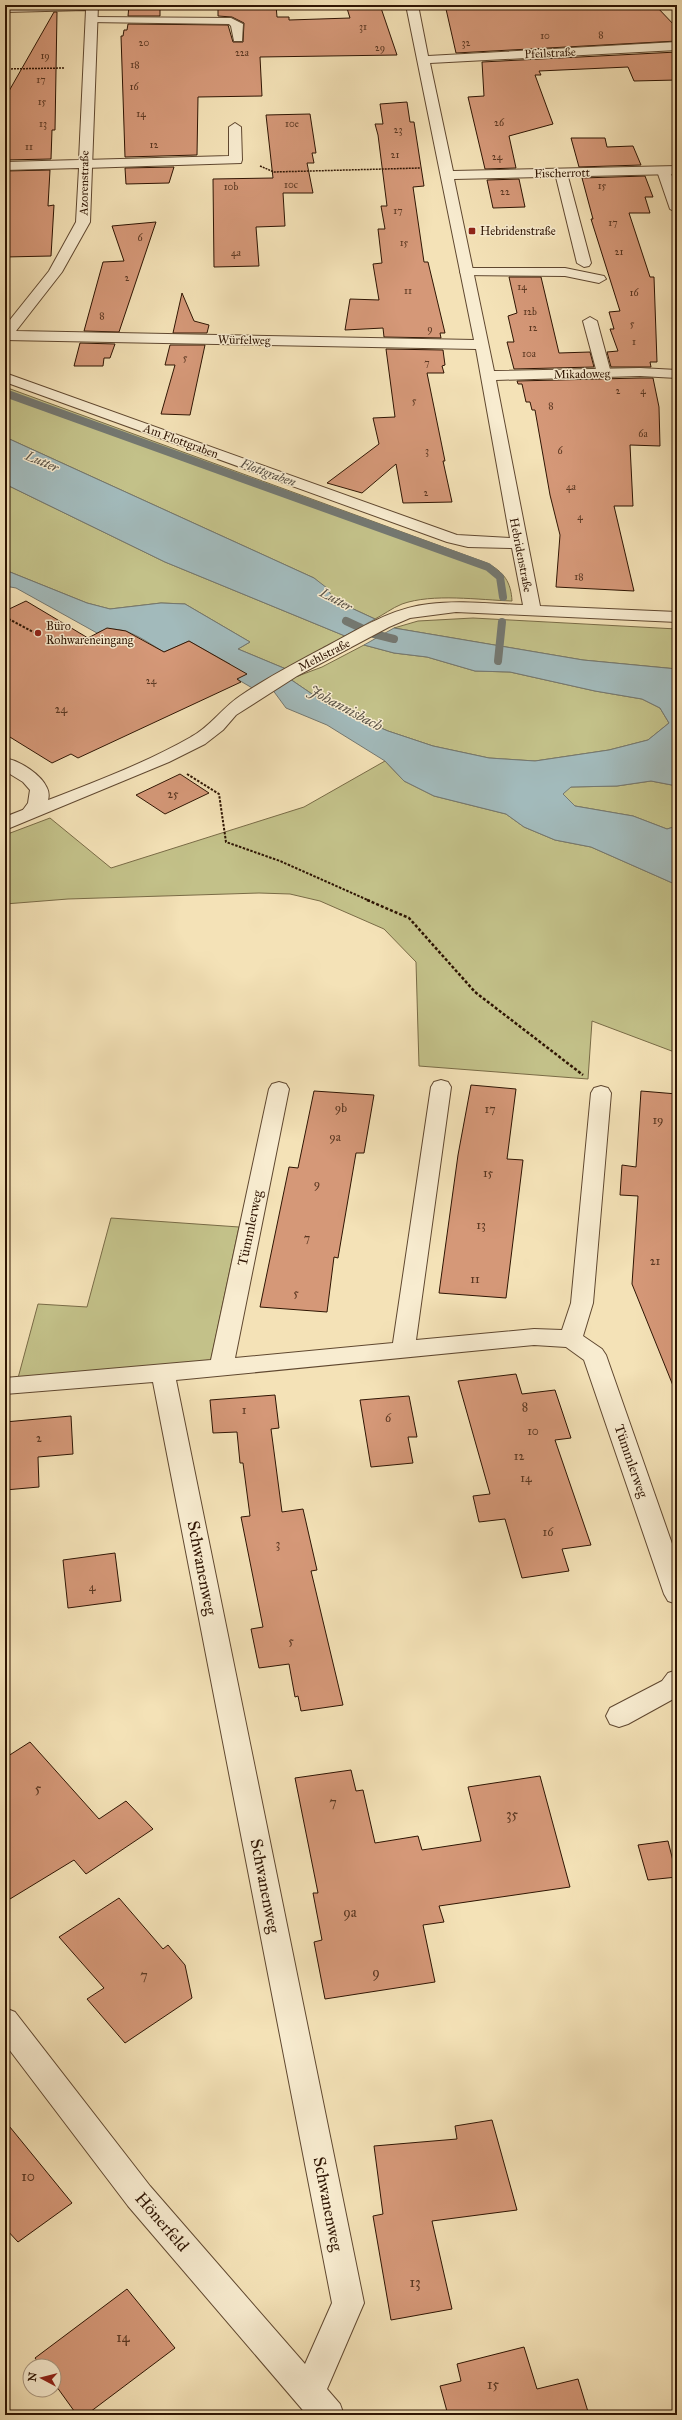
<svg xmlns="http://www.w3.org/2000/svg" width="682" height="2420" font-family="'IM FELL Great Primer',serif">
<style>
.green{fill:#c3c189;stroke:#796b46}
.water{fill:#a2babb;stroke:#747871}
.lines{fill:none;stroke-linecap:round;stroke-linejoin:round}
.stream{stroke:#747871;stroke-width:8}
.building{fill:#d59878;stroke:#2f1503}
.service-casing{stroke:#604830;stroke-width:2}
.minor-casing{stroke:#604830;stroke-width:2}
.path-far2{stroke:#2f1503;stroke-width:1.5;stroke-dasharray:2 1;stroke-linecap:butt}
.path-far1{stroke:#2f1503;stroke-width:2;stroke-dasharray:2.5 1.5;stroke-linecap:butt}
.path{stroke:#2f1503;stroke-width:2.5;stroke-dasharray:3 2;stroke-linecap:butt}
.service{fill:#f8ecd0;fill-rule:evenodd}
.minor{fill:#f8ecd0;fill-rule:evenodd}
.poi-dot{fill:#8f2418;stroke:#f8ecd0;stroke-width:1.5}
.labels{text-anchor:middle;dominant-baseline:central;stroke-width:3;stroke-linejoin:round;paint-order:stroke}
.far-number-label{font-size:10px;fill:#583620}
.far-street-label{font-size:12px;fill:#2f1503;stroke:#f8ecd0}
.far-poi-label{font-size:12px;fill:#2f1503;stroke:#f8ecd0;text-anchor:start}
.number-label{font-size:12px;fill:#583620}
.far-water-label{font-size:13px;font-style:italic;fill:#574f43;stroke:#f8ecd0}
.street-label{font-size:14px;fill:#2f1503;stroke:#f8ecd0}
.near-number-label{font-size:14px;fill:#583620}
.water-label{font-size:15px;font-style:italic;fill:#574f43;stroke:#f8ecd0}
.near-street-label{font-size:17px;fill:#2f1503;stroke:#f8ecd0}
</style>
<rect width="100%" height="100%" fill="#f4e2b7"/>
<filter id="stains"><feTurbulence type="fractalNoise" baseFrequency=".005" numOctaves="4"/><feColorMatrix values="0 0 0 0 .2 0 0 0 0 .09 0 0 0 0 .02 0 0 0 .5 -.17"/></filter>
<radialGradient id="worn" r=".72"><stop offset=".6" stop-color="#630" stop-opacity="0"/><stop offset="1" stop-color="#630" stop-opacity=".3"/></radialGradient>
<g class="green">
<path d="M5,387L487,563C504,572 511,582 512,601C479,600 433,593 402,604C392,608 383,615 375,619L334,600L327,589L314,578L5,437Z"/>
<path d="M5,484L165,562L345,636L286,669L238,649L250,642L185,604L161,603L110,609L87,603L5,570Z"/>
<path d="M473,618L677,629V669L583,660L394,628L418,621Z"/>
<path d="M364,645L394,653L427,657L475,671L510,672L595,691L642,699L660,708L669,723L648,740L609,750L535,761L489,758L433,746L388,731L331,707L290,679L322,667Z"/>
<path d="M385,761L404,781L434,796L506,814L524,827L555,840L591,847L677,885V1053L592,1021L588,1079L419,1066L416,962L384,929L320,901L290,894L259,893L68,899L5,904V835L50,818L111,868L304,807Z"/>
<path d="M651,781L677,786V826L667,829L633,816L575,806L563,794L570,787L617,786Z"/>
<path d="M111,1218L239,1227L210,1364L18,1378L38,1304L87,1307Z"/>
</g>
<g class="water">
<path d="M5,437L314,578L327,588L334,600L375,619L345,636L165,562L5,484Z"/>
<path d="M5,570L87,603L110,609L161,603L185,604L250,642L238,649L286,669L254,689L220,669L230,664L189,641L164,652C143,640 121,621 97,633L16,588L5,586Z"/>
<path d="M394,628L583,660L677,669V786L651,781L617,786L571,787L563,794L575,806L633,816L667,829L677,826V885L591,847L555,840L524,827L506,814L434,796L404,781L385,761L327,725L286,708L272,689L290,679L331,707L388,731L433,746L489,758L535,761L609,750L648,740L669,723L660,708L642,699L595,691L510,672L475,671L427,657L394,653L364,645Z"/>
</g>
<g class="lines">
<g class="stream">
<path d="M5,393L488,567L500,577L503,597"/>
<path d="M346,621L374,634L394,639"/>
<path d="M498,661L502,622"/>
</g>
</g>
<g class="building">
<path d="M129,5H160V16H128Z"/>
<path d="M218,5H276L277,17H289V20L350,18L346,5H380L397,55L260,57L262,96L198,97L197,155L125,157L121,36H123L124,30H127L128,24L228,25L233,42H243L244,23L232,17L218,16Z"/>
<path d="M476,5H655L677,28V41L456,53L446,9Z"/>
<path d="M54,12H57L55,130H52L51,159L5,160V98Z"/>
<path d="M677,52V80L634,81L628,67L539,71L541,75H535L553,124L509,136L516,168L485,169L468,97L484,96L482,62Z"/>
<path d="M407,102L410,122H414L424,186L413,187L424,262H428L445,333H440L441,338L384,337L383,328L345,330L350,299L379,300L373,264L382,263L378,229H385L381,206H387L378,135L375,124H383L380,104Z"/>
<path d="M310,114L316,153H312L314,163H307L313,193H283L285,226L256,227L259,266L214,267L213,179L273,178L266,115Z"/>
<path d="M571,138H605L607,147L633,146L641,165L579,167Z"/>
<path d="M174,167L169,183L126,184L125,168Z"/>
<path d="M50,170L48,206L54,205L51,256L5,257V171Z"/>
<path d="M645,176L653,197H645L650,213H629L650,277H654L657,362H650L651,367H611L607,352L618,351L610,329H614L609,312L620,311L591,219H593L582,178Z"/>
<path d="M519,179L525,207L493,208L487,180Z"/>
<path d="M156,222L119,332L84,331L103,262L124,261L112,226Z"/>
<path d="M509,277H541L559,353L590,352L594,367L514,369L507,342H514L508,316L517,313Z"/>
<path d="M182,293L194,321L209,325L207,333H173Z"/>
<path d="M80,343L115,344L110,358H104L103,366H74Z"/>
<path d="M170,345H205L190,415L161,414L175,365H165Z"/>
<path d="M386,349L443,350L445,365L442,366L444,373H427L445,461H443L452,502L403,503L396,464L362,493L327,483L379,444L373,418L395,417Z"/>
<path d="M640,378H653L659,407L660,446L630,445L633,506H614L634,591L556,587L560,535L550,495L535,410H532L530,402H526L522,384H518L517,381Z"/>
<path d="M26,601L88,638L107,628L126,631L164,652L189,641L247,674L237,679L241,682L78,758L71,754L52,763L5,734V611Z"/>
<path d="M180,774L209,793L165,814L136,795Z"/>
<path d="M471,1085L516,1089L507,1159L523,1160L506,1298L439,1293L458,1155Z"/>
<path d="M314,1091L374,1095L364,1153H356L338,1258L334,1257L327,1312L260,1307L289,1167L298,1168Z"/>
<path d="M641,1091L677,1094L676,1393L632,1284L638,1196L620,1195L622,1165L636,1167Z"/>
<path d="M516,1374L522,1394L555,1390L571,1438L555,1440L591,1545L562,1549L569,1571L522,1578L505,1519L479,1522L473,1496L490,1494L458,1381Z"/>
<path d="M275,1395L279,1428L271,1429L282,1512L303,1509L317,1570L311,1571L343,1705L301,1711L298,1696L295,1697L289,1664L259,1668L251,1629L263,1627L241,1517L250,1516L243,1463H240L237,1432L213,1433L210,1400Z"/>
<path d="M409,1396L417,1437H408L413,1463L371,1467L360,1400Z"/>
<path d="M71,1416L73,1454L38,1457L39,1487L5,1490V1422Z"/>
<path d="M115,1553L121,1601L68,1608L63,1560Z"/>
<path d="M30,1742L99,1819L126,1801L153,1829L86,1874L74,1860L5,1902V1758Z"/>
<path d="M351,1770L356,1791L363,1790L375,1843L418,1836L422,1850L481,1841L468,1787L540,1776L570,1887L439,1906L444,1922L423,1925L435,1982L325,1999L314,1942L322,1940L313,1893H318L295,1778Z"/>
<path d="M668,1841L677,1877L648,1880L638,1845Z"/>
<path d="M119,1898L163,1949L168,1945L185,1965L192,1998L125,2043L87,1999L104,1988L59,1937Z"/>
<path d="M492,2120L517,2210L432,2221L452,2309L391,2320L373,2216L383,2214L374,2146L457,2139L455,2126Z"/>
<path d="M5,2121L72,2203L18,2242L5,2228Z"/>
<path d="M127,2289L175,2348L86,2415H77L54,2383V2366H41L35,2358Z"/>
<path d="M524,2347L537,2389L578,2379L589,2415H448L440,2386L461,2381L457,2364Z"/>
</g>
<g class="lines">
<g class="service-casing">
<g id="service">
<path d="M92,17L231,18L243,24L242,41H234L231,26L229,24L88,22L86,20Z"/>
<path d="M235,123L241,127L242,160L241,163L84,168L78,164L84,160L229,156V127Z"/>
<path d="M663,167C677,171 677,201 677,213L670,209L657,171Z"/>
<path d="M561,169L567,173L591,263L589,266L584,267L577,263L555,173Z"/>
<path d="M467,268H565L604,276L606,279L599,283L565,276L462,275L460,272Z"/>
<path d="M590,317L597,321L611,373L609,376L604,377L597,373L583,321Z"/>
<path d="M5,758C20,761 41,774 47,788C54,802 38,822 22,818L20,814L28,803L30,790L23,782L5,771Z"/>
</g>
</g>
<g class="minor-casing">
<g id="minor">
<path d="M98,5L90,222L62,272L16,331L474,340L406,5H418L428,56L677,42V50L430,63L453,171L677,166V174L454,179L494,371L640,368L677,370V378L640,376L496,380L540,606L677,612V622L456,612L410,618L389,627L297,676L236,715L223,730L205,744L169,762L5,830V817C67,792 133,770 191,737C210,727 222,708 240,696C268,677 299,661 329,645C361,628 392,608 429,604C460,600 492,604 523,605L512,548L468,547L447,542L5,382V373L457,535L510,538L476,349L5,340V326L49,271L76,222L79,168L5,170V162L79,160L86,10L5,12V6Z"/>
<path d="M441,1080L448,1082L451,1087L416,1340L534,1329L562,1330L571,1303L591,1093L594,1088L601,1086L608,1088L611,1093L593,1303L583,1336L602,1349L606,1355L677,1558V1604L668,1601L664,1594L584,1360L566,1347L534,1345L176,1380L364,2303L327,2389L340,2404L344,2415H307L128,2206L5,2044V2008L15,2012L150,2186L305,2364L332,2303L153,1382L5,1394V1378L211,1360L269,1089L272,1084L279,1082L286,1084L289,1089L235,1358L393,1343L431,1087L434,1082Z"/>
<path d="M677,1670V1697L628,1724L619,1727L610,1724L606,1716L610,1708L662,1681L668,1673Z"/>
</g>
</g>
<g class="path-far2">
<path d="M5,69L65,68"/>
<path d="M260,166L274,172L420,168"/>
</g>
<g class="path-far1">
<path d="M5,617L37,634"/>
<path d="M187,774L219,794L226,842L280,861L370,901"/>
</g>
<path class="path" d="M367,900L409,918L475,992L583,1075"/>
<use href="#service" class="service"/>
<use href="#minor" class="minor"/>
</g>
<g class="poi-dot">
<rect x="468" y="227" width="8" height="8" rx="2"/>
<circle cx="38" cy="633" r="4"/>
</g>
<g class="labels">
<g class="far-number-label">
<text x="363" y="27">31</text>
<text x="601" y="35">8</text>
<text x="545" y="36">10</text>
<text x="144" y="43">20</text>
<text x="466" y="43">32</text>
<text x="380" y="48">29</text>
<text x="242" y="53">22a</text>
<text x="45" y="56">19</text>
<text x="135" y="65">18</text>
<text x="41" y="80">17</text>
<text x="134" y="87">16</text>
<text x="42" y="102">15</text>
<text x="141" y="114">14</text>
<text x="499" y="123">26</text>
<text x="43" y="124">13</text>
<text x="292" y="124">10e</text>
<text x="398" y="130">23</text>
<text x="154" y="145">12</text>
<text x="29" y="147">11</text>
<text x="395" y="155">21</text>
<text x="497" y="157">24</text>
<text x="291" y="185">10c</text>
<text x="602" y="186">15</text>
<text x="231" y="187">10b</text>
<text x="505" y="192">22</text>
<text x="398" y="211">17</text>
<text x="613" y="223">17</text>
<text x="140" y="238">6</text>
<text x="404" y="243">15</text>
<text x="619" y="252">21</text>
<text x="236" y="253">4a</text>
<text x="127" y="278">2</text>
<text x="522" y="287">14</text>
<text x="408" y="291">11</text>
<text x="634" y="293">16</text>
<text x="530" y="312">12b</text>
<text x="102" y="316">8</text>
<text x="632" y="324">5</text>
<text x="533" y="328">12</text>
<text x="430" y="329">9</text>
<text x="634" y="342">1</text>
<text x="529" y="354">10a</text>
<text x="185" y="358">5</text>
<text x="427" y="363">7</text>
<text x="618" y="391">2</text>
<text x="643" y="391">4</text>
<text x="414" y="401">5</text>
<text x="551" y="406">8</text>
<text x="643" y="434">6a</text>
<text x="427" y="451">3</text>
<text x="560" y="451">6</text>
<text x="571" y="487">4a</text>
<text x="426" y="493">2</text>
<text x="580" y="517">4</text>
<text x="579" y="577">18</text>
<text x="151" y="681">24</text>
</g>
<g class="far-street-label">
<text transform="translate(550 53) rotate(-3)">Pfeilstraße</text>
<text transform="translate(562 173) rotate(-1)">Fischerrott</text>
<text transform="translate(84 183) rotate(-89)">Azorenstraße</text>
<text transform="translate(244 340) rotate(1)">Würfelweg</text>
<text transform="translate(582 374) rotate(-1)">Mikadoweg</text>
<text transform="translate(181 441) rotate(20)">Am Flottgraben</text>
<text transform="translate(521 555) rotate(79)">Hebridenstraße</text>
<text transform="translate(324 655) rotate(-27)">Mehlstraße</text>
</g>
<g class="far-poi-label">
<text x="480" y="231">Hebridenstraße</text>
<text x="46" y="626">Büro<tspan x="46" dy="14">Rohwareneingang</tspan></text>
</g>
<g class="number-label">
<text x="61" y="709">24</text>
<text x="173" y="794">25</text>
<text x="341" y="1108">9b</text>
<text x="490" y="1109">17</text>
<text x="658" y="1120">19</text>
<text x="335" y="1137">9a</text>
<text x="488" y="1173">15</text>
<text x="317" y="1184">9</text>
<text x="481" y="1225">13</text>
<text x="307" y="1238">7</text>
<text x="655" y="1261">21</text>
<text x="475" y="1279">11</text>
<text x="296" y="1293">5</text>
<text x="525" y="1407">8</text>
<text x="244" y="1410">1</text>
<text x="388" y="1418">6</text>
<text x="533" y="1431">10</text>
<text x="39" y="1438">2</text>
<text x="519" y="1456">12</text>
<text x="526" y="1478">14</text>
<text x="548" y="1532">16</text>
<text x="278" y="1544">3</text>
<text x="92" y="1587">4</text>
<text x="291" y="1641">5</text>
</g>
<g class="far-water-label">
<text transform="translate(42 462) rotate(23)">Lutter</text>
<text transform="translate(268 473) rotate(20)">Flottgraben</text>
<text transform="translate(336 600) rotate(28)">Lutter</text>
</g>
<g class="street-label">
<text transform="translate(250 1228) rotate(-78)">Tümmlerweg</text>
<text transform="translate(631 1461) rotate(71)">Tümmlerweg</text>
</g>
<g class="near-number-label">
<text x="38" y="1788">5</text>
<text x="333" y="1802">7</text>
<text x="512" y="1814">35</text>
<text x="350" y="1912">9a</text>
<text x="376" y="1972">9</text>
<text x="144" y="1975">7</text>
<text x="28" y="2176">10</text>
<text x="415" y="2282">13</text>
<text x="123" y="2337">14</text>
<text x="493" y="2384">15</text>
</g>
<g class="water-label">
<text transform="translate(346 708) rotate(28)">Johannisbach</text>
</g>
<g class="near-street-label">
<text transform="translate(202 1568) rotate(79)">Schwanenweg</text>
<text transform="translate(265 1886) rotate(79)">Schwanenweg</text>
<text transform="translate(328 2204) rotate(79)">Schwanenweg</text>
<text transform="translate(162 2222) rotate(49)">Hönerfeld</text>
</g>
</g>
<rect width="682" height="2420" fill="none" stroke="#f4e2b7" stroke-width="20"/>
<rect x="6" y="6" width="670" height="2408" fill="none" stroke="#2f1503" stroke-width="2"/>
<rect x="10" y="10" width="662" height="2400" fill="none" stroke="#2f1503"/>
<g transform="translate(42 2378) rotate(277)"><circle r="19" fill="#f8ecd0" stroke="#a8967e"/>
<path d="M0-3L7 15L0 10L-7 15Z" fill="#8f2418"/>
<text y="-6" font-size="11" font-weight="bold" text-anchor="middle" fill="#2f1503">N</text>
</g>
<rect width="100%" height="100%" filter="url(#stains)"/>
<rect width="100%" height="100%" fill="url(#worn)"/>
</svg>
